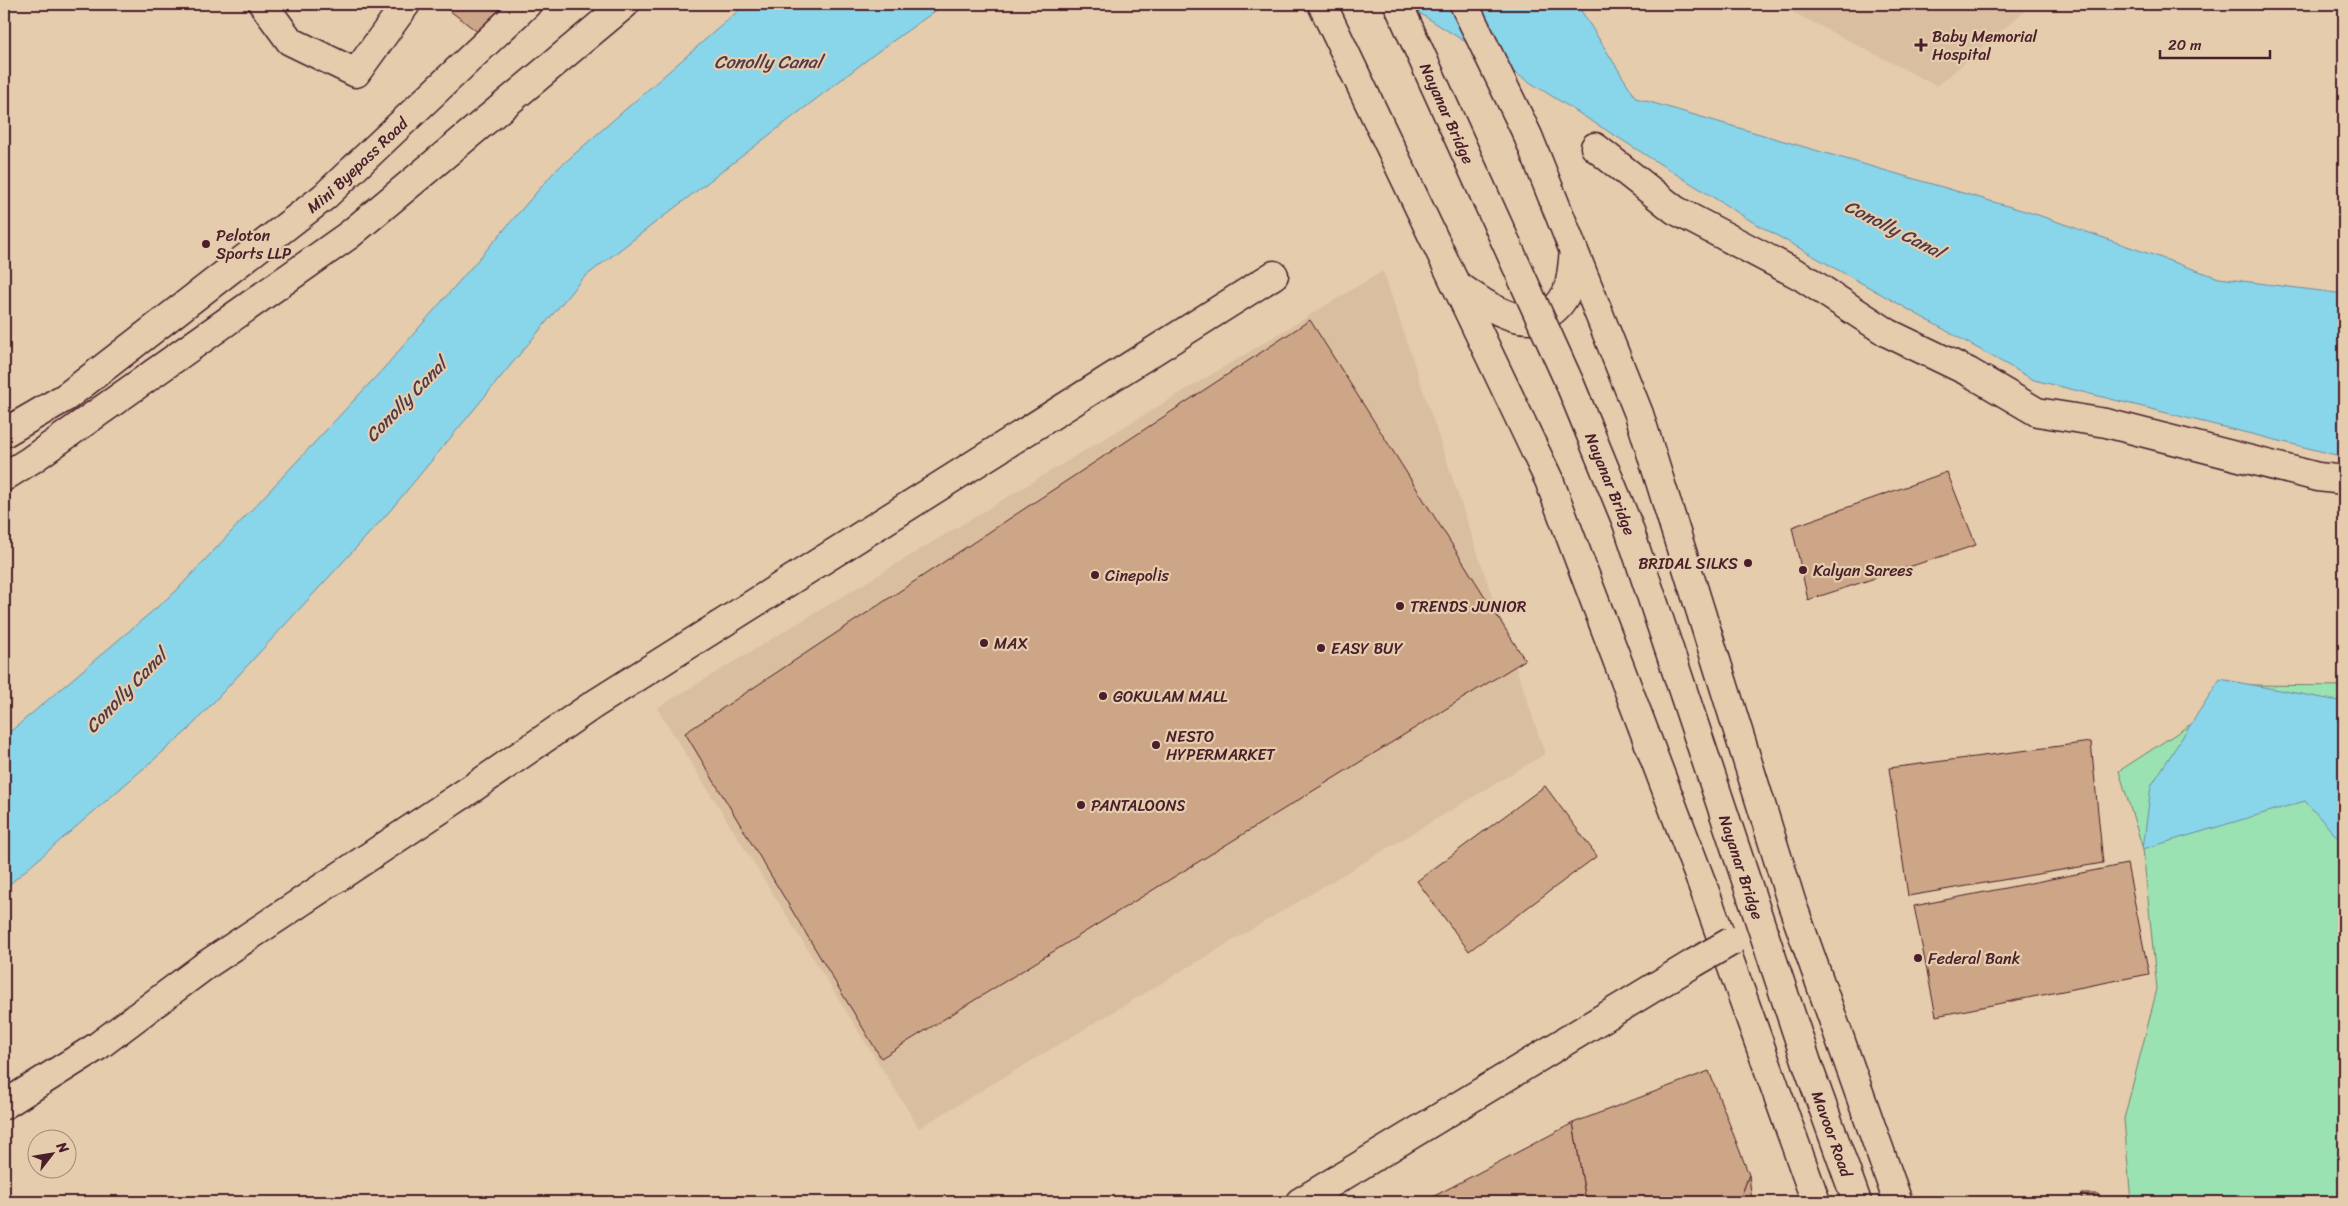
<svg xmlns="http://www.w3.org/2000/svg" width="2348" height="1206" font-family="Sriracha,sans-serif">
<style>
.built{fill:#dabea0}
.green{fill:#9ae2b1;stroke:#72806e}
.water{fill:#89d5e9;stroke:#708c9d}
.building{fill:#cda687;stroke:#4a1f2b}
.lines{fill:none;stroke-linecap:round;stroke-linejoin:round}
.street-casing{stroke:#4a1f2b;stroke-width:31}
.primary-casing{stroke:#4a1f2b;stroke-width:31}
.street{stroke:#e4ccad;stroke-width:28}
.primary{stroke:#e4ccad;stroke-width:28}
.street-bridge-casing{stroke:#4a1f2b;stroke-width:31;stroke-linecap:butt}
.primary-bridge-casing{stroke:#4a1f2b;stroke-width:31;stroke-linecap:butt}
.street-bridge{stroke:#e4ccad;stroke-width:28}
.primary-bridge{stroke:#e4ccad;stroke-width:28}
.poi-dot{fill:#4a1f2b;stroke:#e4ccad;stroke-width:2}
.labels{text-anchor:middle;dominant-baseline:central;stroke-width:4.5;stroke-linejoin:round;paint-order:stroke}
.poi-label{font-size:16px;fill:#4a1f2b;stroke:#e4ccad;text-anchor:start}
.street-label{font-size:16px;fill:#4a1f2b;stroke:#e4ccad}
.water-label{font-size:18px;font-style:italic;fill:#533a48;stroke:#e4ccad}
</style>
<rect width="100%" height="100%" fill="#e4ccad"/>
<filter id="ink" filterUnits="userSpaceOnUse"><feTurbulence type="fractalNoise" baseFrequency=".02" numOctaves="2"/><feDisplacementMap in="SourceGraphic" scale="10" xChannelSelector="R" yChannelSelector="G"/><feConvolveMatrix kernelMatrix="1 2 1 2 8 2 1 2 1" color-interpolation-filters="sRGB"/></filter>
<g filter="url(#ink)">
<g class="built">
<path d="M1777,4H2033L1937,86Z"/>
<path d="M1383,271L1545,754L919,1128L657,708Z"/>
</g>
<path class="green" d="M2251,685L2344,686V1202H2131L2124,1119L2157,989L2143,849L2119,771Z"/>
<g class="water">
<path d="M746,4H945L876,53L582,279L389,512L187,731L4,889V737L175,592L384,368L555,171Z"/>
<path d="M1405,4H1577L1636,98L2035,214L2219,278L2344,294V457L2034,380L1751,221Z"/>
<path d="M2220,679L2344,702V845L2305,801L2143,849L2151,786Z"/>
</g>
<g class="building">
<path d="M441,4H515L483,36Z"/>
<path d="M1310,320L1525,660L881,1058L685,733Z"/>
<path d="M1947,472L1976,545L1808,600L1792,527Z"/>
<path d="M2091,742L2103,863L1908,896L1889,768Z"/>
<path d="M1545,786L1597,856L1469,951L1417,881Z"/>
<path d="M2127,864L2149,974L1936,1016L1914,906Z"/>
<path d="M1709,1071L1749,1175L1739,1202H1586L1573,1123Z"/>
<path d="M1573,1123L1586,1202H1423Z"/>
<path d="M1749,1175L1752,1202H1739Z"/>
<path d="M2082,1194H2098L2101,1202H2081Z"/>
</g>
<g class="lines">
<g class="street-casing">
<g id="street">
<path d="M263,4L290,41L356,73L406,4"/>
<path d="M1595,147L1675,210L1801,276L1888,333L1969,372L2037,412L2106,423L2318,477L2344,480"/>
<path d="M4,1105L98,1046L206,965L474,787L593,705L1274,275"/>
<path d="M1300,1202L1694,963"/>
</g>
</g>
<g class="primary-casing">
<g id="primary">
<path d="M1322,4L1549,480L1705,892L1816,1202"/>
<path d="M1464,4L1528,136L1639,414L1792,904L1898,1202"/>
<path d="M1457,285C1488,307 1539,344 1566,294C1572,283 1572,264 1574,252"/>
<path id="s1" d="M4,433L66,397L324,197L527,4"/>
<path d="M4,477L31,460L349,235L625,4"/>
<path id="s2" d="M1808,1066L1857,1202"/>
</g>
</g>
<use href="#street" class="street"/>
<use href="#primary" class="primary"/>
<g class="street-bridge-casing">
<path id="street-bridge" d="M1694,963L1732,941"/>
</g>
<g class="primary-bridge-casing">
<g id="primary-bridge">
<path id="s3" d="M1398,4L1570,384L1627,523L1808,1066"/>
</g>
</g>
<use href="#street-bridge" class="street-bridge"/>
<use href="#primary-bridge" class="primary-bridge"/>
</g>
</g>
<g class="poi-dot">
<path d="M1918.5 37.5h5v5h5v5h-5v5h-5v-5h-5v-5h5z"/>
<circle cx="206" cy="244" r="5"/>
<circle cx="1748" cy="563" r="5"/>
<circle cx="1803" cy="570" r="5"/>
<circle cx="1095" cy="575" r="5"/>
<circle cx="1400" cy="606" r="5"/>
<circle cx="984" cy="643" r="5"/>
<circle cx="1321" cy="648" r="5"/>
<circle cx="1103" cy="696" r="5"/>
<circle cx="1156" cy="745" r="5"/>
<circle cx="1081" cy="805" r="5"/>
<circle cx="1918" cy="958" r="5"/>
</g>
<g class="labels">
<g class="poi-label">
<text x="1932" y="36">Baby Memorial<tspan x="1932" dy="18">Hospital</tspan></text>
<text x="216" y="235">Peloton<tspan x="216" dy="18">Sports LLP</tspan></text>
<text x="1738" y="563" text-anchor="end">BRIDAL SILKS</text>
<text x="1813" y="570">Kalyan Sarees</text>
<text x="1105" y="575">Cinepolis</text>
<text x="1410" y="606">TRENDS JUNIOR</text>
<text x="994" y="643">MAX</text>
<text x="1331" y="648">EASY BUY</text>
<text x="1113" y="696">GOKULAM MALL</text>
<text x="1166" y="736">NESTO<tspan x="1166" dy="18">HYPERMARKET</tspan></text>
<text x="1091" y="805">PANTALOONS</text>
<text x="1928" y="958">Federal Bank</text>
</g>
<g class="street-label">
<text stroke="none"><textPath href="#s3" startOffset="120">Nayanar Bridge</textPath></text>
<text stroke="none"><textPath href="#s1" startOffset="444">Mini Byepass Road</textPath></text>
<text stroke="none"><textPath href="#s3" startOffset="525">Nayanar Bridge</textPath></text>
<text stroke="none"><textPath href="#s3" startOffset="930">Nayanar Bridge</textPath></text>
<text stroke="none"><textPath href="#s2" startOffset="72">Mavoor Road</textPath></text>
</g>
<g class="water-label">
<text x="768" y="62">Conolly Canal</text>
<text transform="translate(1894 229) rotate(27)">Conolly Canal</text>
<text transform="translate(406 400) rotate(-46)">Conolly Canal</text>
<text transform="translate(126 691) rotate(-46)">Conolly Canal</text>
</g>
</g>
<rect width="2348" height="1206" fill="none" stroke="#e4ccad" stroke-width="20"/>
<rect x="10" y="10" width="2328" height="1186" fill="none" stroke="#4a1f2b" stroke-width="2" filter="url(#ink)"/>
<g transform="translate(52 1154) rotate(59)"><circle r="24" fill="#e4ccad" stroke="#a68779"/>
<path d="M0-4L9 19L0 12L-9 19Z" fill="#4a1f2b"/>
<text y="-8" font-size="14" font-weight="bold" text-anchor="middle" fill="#4a1f2b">N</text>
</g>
<path d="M2160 50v8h110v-8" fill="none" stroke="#4a1f2b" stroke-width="2.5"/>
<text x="2168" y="50" font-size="15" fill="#4a1f2b" stroke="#e4ccad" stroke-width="4" paint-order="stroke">20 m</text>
</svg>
